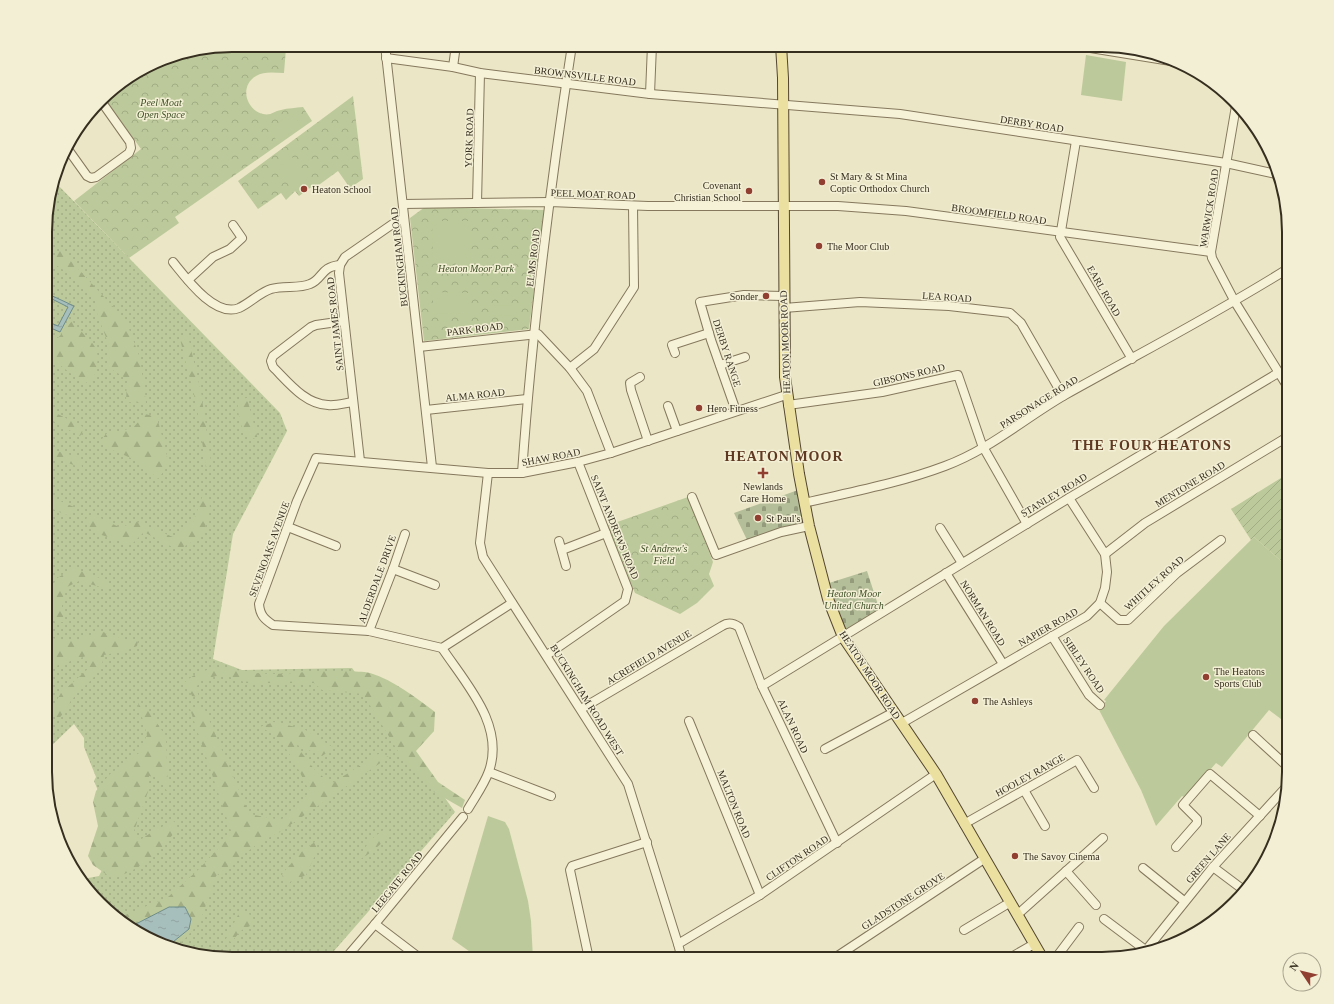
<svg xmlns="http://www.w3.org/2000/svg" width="1334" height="1004" font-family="'Times New Roman',serif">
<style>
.grass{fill:url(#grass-dots)}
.forest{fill:url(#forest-firs)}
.cemetery{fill:url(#cemetery-stones)}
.park{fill:url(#park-crowns)}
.garden{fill:url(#garden-furrows)}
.pitch{fill:#bcc99a}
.water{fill:url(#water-ripples);stroke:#6e8d8a}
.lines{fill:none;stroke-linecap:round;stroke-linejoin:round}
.minor-casing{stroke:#85785d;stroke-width:10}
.major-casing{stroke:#534631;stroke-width:12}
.minor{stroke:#f6f2d8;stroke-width:8}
.major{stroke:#ece0a0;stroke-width:10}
.poi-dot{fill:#903f31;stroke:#f3efd5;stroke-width:1.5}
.labels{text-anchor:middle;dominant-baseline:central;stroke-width:3;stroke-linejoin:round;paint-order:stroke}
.street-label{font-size:10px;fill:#362e1f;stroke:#f3efd5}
.park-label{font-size:10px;font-style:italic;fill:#405128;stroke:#f3efd5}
.poi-label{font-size:10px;fill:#362e1f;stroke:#f3efd5;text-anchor:start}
.district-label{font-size:14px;font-weight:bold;letter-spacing:1px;fill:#603922;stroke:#f3efd5}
.rim{fill:none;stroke:#362e1f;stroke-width:2}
</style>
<defs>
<pattern id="grass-dots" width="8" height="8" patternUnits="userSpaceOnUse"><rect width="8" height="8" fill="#bcc99a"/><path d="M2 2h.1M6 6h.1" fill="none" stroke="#a2ad84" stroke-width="1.8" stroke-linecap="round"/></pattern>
<pattern id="forest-firs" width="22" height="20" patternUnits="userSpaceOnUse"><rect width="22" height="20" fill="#bcc99a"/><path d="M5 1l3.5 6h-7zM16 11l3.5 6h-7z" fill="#a2ad84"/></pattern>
<pattern id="cemetery-stones" width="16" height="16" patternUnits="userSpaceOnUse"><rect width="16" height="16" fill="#b4be99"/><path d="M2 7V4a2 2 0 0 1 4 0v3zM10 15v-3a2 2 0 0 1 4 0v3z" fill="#939b7c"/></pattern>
<pattern id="park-crowns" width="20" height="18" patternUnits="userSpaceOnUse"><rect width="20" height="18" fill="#bcc99a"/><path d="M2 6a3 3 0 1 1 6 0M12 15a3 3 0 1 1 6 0" fill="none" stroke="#a2ad84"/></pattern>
<pattern id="garden-furrows" width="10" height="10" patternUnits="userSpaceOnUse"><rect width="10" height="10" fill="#bcc99a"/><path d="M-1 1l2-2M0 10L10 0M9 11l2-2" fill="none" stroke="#a2ad84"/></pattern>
<pattern id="water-ripples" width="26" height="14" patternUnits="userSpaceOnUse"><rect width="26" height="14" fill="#a7bfbc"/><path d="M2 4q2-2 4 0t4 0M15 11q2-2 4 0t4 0" fill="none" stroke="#90a4a1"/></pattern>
</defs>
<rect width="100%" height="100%" fill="#ebe6c6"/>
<path class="grass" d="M55,182L280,413L287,431L233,534L213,659L242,670L352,668L455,812L327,959H220L161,945L109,913L83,879L99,876L104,866L102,800L94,781L96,777L84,747V738L74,724L45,752L47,207Z"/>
<g class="forest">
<path d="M60,249L126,321L140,358L146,403L126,402L127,379L108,367C112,347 105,335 98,317C96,311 98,304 95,298C91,289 61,267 52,263Z"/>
<path d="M72,321C92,346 104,343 94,378L84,384L46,354V332L58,338Z"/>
<path d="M187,332L201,392L211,462L209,467L206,468L197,407L180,339Z"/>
<path d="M247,398L258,440L243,434C242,422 235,411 239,399Z"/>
<path d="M46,408L85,428L80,436L46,417Z"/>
<path d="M145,414L157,417L169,464L158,479L140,462L110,449L102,439L106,434L133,428Z"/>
<path d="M46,448L81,458L82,468L46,455Z"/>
<path d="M46,495L74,507V511L66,515L46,506Z"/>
<path d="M203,495H206C215,507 206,523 202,536L178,550L144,532L131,545L93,532L85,523L87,517L92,514L121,528L135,521L173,537L193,522Z"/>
<path d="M73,568L105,580L111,586L104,588L79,581L65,588L62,606L64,622H55L46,607V601L56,579Z"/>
<path d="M100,631L124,639L138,640L137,646L125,651L104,655C101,676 88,681 75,696C69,703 64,712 59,719L49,714L61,693L89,668V655L50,668L46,667V638L78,640Z"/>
<path d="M226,667C268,681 303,669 346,671C354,672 363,671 370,673C395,681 415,697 435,712L434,731L416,751L438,782L465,800L462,808L434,792L401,756L363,694L322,690L314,683H247L230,677L216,676L200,681L196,688L199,697L192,696L189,689L184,683C195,672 210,668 226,667Z"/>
<path d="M138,703L147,708L166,737L168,793L160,778L149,776V789L134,831L137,842L155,830L174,821L178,828C155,857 147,865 113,879L93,865L88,856L98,826L93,802L96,791L110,774L139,753L147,735Z"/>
<path d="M189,706L205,710L249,814L281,820L310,792C296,767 288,740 260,727L274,722L304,729L334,748L322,756L295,744L314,769L331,784L378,754L389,757L280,832L260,842L216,876L200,922L180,944L173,948L168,946L189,929L191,919L134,925V928L113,915L123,916L168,897L198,870L232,834Z"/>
<path d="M390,825C389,841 372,852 359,860L369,841Z"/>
<path d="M315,842L317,851L306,875L285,885L282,874L303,850Z"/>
<path d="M240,911L251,915L254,924L242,930L231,942L226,939Z"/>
</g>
<g class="cemetery">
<path d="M798,490L803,521L749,544L734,513Z"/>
<path d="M867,571L880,611L843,633L831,600L829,583Z"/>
</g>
<g class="park">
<path d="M232,45H270L286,48L284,73C275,73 264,71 256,76C239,86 246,110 263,114C271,116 274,111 281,110C288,108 296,108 303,107L312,121L175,217L179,223L129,258L74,201L141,149L104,97L109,91L172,55Z"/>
<path d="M353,96L363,179L350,188L338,171L316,187L314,185L299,196L295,191L286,200L281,193L258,209L238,181Z"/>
<path d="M425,207L544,210L529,329L424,341L410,218Z"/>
<path d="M688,497L713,562L709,574L714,586L697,603L680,614L635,593L606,526Z"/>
</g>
<path class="garden" d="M1289,473V568L1254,537L1251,540L1231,509Z"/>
<g class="pitch">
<path d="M1086,55L1126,62L1122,101L1081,95Z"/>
<path d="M292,113L301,125L278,142L269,130Z"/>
<path d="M292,157L313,184L299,195L278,167Z"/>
<path d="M432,221H470L471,261H433Z"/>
<path d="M433,292L469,293V314L433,313Z"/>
<path d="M514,305V315L492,316V306Z"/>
<path d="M1254,537L1289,568V725L1269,710L1222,767L1216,763L1186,798L1182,796L1156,826L1141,790L1099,710L1106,701L1104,700L1164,626Z"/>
<path d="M488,816L505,822L509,829L528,901L531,921L533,959H480L452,939Z"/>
</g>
<g class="water">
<path d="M46,293L74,306L60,332L46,326V321L58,326L68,307L46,296Z"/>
<path d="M169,907H185L191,919L189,929L168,946L161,945L134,928V925Z"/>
</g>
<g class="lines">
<g class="minor-casing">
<g id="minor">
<path d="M385,45L432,467"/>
<path d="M1072,45L1177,62"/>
<path d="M386,58L453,67L480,73L650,94L900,114L1226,163L1276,174"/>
<path d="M453,67L456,45"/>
<path d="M650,94L652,45"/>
<path d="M1236,106L1211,252L1212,258L1235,302L1289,389"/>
<path d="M1076,141L1060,237L1132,359"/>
<path d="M67,148L87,176L91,178L96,177L129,153L131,148L130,142L101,101"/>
<path d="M477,203L480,73"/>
<path d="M403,204L550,202L648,206H838L906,211L1211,252"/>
<path d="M173,262C186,278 215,318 239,308C250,303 259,293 271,289C283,285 299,289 310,284C323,279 320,267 340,265"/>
<path d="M188,280L213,257L230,249L242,238L233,225"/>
<path d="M784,308L860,302L949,306L1010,313L1021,323L1063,396"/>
<path d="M344,321L316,325L311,327L273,356L271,361L273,367C289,383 305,404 328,405C336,406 345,403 353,402"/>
<path d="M419,347L538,334L570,368L587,391L611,453"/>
<path d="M675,353L672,345L709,333"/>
<path d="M720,365L745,357"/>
<path d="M570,368L594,349L634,287L633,206"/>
<path d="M640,377L630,383L631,390L648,441"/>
<path d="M788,405L882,392L958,375L982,445L1027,524"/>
<path d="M668,406L677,431"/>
<path d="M426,410L527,399"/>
<path d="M736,411L711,340L700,302L744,295L783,296"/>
<path d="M360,461L339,273L340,265L345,257L397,221L404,219"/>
<path d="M488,473L480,543L483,557L628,784L678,944"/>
<path d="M522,473C532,330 550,187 572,45"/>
<path d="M692,497L716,555L781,532L809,526"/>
<path d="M804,503C851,492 900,483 945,466C989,450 1025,418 1065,395C1140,353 1216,314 1289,268"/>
<path d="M288,527L336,546"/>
<path d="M940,528L962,563"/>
<path d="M559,541L566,566"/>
<path d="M562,550L606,533"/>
<path d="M1105,554L1145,523L1289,436"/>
<path d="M393,569L435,585"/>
<path d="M946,573L1003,664"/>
<path d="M512,603L442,648L369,631L273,625C264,619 260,615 259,604L297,501L316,458L488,473H522L578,462L611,453L786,395"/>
<path d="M1100,603L1119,620H1128L1177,573L1221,540"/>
<path d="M369,631L393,569L405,534"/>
<path d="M1052,636L1089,695L1100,705"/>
<path d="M442,648C466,684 505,725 489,771C484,785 475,797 468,809"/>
<path d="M547,655L625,601L628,589L578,462"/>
<path d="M762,686L1069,498L1278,373"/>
<path d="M581,709L722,626C728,622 733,623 739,627L762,686L837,843"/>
<path d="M689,721L760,895"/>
<path d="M902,723L1087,616L1100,603L1105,588L1107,572L1105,554L1069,498"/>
<path d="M1253,735L1289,768"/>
<path d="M825,749L894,712"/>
<path d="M489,772L551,796"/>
<path d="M1024,790L1045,826"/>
<path d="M964,824L1077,760L1094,788"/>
<path d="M1176,847L1197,823V819L1183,805L1210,774L1260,816"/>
<path d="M1213,867L1245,891"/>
<path d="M1143,868L1184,901"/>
<path d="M1066,871L1096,905"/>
<path d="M1017,915L1103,838"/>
<path d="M1104,919L1144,949"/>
<path d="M375,924L421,959"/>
<path d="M964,930L1009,903"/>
<path d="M1147,949L1213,867L1288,785"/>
<path d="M345,959L375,924L463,817"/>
<path d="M589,959L570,870L572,866L647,842"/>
<path d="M682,959L678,944L760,895L936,774"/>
<path d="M833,959L984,859"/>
<path d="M1008,959L1034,944"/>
<path d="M1055,959L1079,927"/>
</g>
</g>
<g class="major-casing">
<path id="major" d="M781,45L783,78L785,377L799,474L809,526L828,599L843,637L936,774L1043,959"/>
</g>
<use href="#minor" class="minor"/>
<use href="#major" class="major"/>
</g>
<g class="poi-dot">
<circle cx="822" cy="182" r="4"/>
<circle cx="304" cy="189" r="4"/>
<circle cx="749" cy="191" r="4"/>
<circle cx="819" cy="246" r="4"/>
<circle cx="766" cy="296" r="4"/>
<circle cx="699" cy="408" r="4"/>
<path d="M761 467h4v4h4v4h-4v4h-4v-4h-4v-4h4z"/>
<circle cx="758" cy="518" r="4"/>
<circle cx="1206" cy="677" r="4"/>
<circle cx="975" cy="701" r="4"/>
<circle cx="1015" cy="856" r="4"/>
</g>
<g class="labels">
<g class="street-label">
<text transform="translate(585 76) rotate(7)">BROWNSVILLE ROAD</text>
<text transform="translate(1032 124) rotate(9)">DERBY ROAD</text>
<text transform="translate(469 138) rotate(-88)">YORK ROAD</text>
<text transform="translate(593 194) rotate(2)">PEEL MOAT ROAD</text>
<text transform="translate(1209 208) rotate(-81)">WARWICK ROAD</text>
<text transform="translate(999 214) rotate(8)">BROOMFIELD ROAD</text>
<text transform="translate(399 257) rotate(-96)">BUCKINGHAM ROAD</text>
<text transform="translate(533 258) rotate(-83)">ELMS ROAD</text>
<text transform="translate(1104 291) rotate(60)">EARL ROAD</text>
<text transform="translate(947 297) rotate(4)">LEA ROAD</text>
<text transform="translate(335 324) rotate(-96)">SAINT JAMES ROAD</text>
<text transform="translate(475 329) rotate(-7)">PARK ROAD</text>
<text transform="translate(785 342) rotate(-92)">HEATON MOOR ROAD</text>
<text transform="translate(727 353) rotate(72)">DERBY RANGE</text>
<text transform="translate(909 375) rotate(-13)">GIBSONS ROAD</text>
<text transform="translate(475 395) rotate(-6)">ALMA ROAD</text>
<text transform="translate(1039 402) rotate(-32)">PARSONAGE ROAD</text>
<text transform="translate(551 457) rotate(-11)">SHAW ROAD</text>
<text transform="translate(1190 484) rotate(-31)">MENTONE ROAD</text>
<text transform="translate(1054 495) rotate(-31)">STANLEY ROAD</text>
<text transform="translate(615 527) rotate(68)">SAINT ANDREWS ROAD</text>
<text transform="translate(269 549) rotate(-70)">SEVENOAKS AVENUE</text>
<text transform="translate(377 579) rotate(-70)">ALDERDALE DRIVE</text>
<text transform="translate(1154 583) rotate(-42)">WHITLEY ROAD</text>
<text transform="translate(983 613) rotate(58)">NORMAN ROAD</text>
<text transform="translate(1048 627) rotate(-30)">NAPIER ROAD</text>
<text transform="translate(649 657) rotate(-31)">ACREFIELD AVENUE</text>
<text transform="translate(1084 665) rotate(56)">SIBLEY ROAD</text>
<text transform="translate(870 675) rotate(57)">HEATON MOOR ROAD</text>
<text transform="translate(587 700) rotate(58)">BUCKINGHAM ROAD WEST</text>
<text transform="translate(793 726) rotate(65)">ALAN ROAD</text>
<text transform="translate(1030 775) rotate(-29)">HOOLEY RANGE</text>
<text transform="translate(734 804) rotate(68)">MALTON ROAD</text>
<text transform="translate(797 858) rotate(-34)">CLIFTON ROAD</text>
<text transform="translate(1208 858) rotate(-49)">GREEN LANE</text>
<text transform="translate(397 882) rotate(-51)">LEEGATE ROAD</text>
<text transform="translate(903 901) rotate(-33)">GLADSTONE GROVE</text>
</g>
<g class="park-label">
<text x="161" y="102">Peel Moat<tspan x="161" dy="12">Open Space</tspan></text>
<text x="476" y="268">Heaton Moor Park</text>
<text x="664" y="548">St Andrew's<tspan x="664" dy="12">Field</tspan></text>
<text x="854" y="593">Heaton Moor<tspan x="854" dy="12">United Church</tspan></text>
</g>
<g class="poi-label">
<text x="830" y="176">St Mary &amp; St Mina<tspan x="830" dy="12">Coptic Orthodox Church</tspan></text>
<text x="741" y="185" text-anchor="end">Covenant<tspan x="741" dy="12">Christian School</tspan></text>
<text x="312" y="189">Heaton School</text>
<text x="827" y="246">The Moor Club</text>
<text x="758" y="296" text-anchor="end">Sonder</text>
<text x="707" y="408">Hero Fitness</text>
<text x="763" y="486" text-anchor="middle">Newlands<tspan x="763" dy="12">Care Home</tspan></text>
<text x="766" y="518">St Paul's</text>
<text x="1214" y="671">The Heatons<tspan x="1214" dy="12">Sports Club</tspan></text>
<text x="983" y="701">The Ashleys</text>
<text x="1023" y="856">The Savoy Cinema</text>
</g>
<g class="district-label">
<text x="1152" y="445">THE FOUR HEATONS</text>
<text x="784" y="456">HEATON MOOR</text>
</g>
</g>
<path d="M0 0H1334V1004H0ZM232 52H1102A180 180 0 0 1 1282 232V772A180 180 0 0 1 1102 952H232A180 180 0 0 1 52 772V232A180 180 0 0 1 232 52Z" fill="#f3efd5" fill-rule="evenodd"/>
<path class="rim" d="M232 52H1102A180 180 0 0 1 1282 232V772A180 180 0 0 1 1102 952H232A180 180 0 0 1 52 772V232A180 180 0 0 1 232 52Z"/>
<g transform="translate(1302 972) rotate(305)"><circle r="19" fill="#f3efd5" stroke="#a7a28c"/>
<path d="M0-3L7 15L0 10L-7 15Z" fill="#903f31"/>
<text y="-6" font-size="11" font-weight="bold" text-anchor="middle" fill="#362e1f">N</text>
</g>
</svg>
